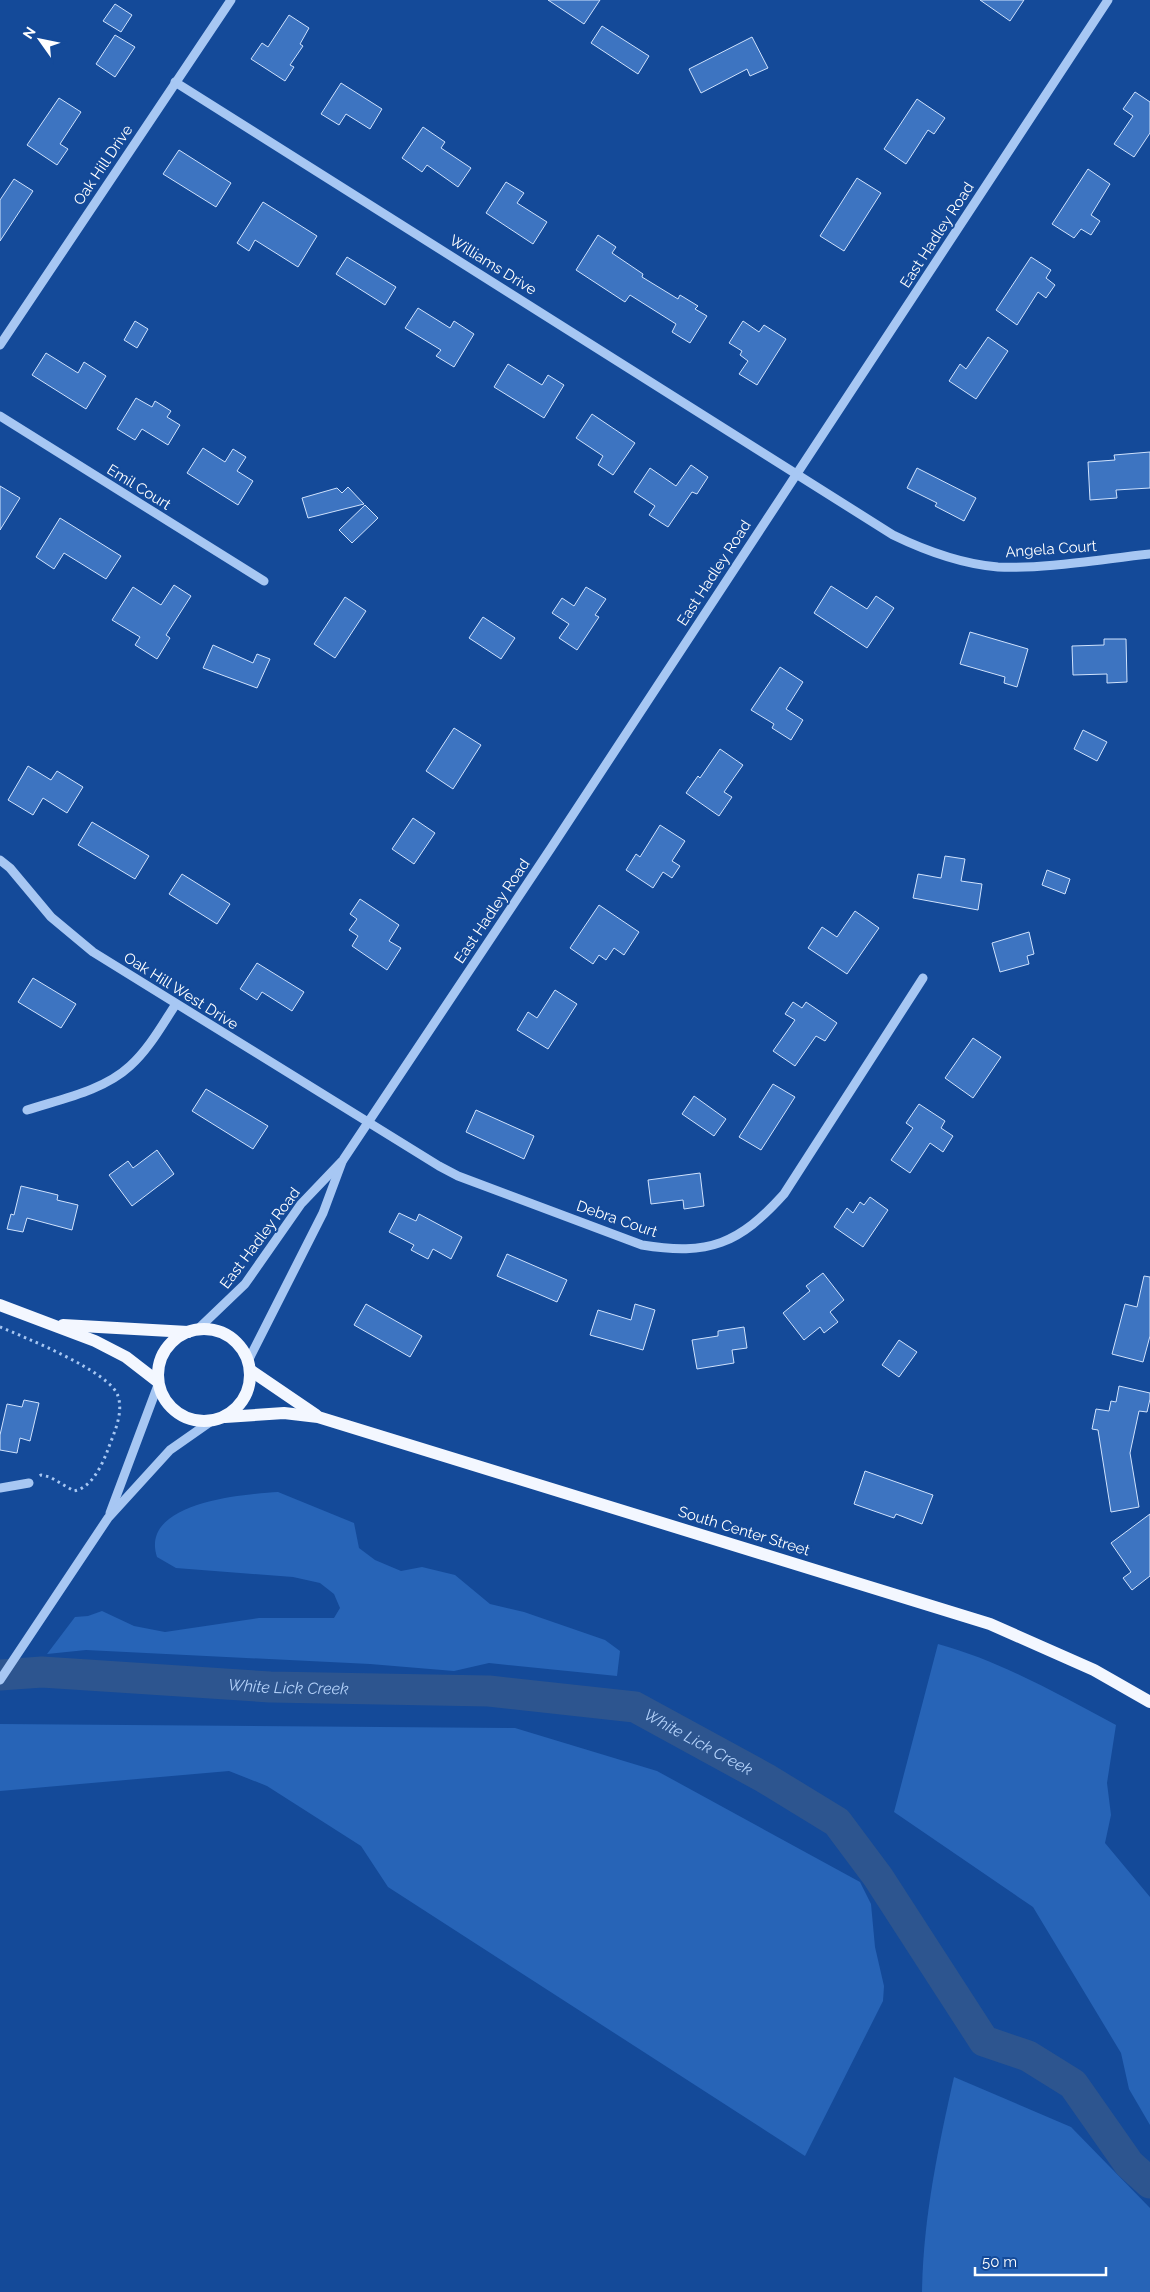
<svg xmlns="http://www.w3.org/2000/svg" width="1150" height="2292" font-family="Raleway,sans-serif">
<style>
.green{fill:#2764b7}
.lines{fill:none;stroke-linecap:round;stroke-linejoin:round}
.river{stroke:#2d558f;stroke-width:31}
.building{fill:#3d74c1;stroke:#cfe2fd}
.path{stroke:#a7c7f3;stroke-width:3;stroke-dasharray:2.5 4;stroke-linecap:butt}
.minor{stroke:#a7c7f3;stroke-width:9}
.major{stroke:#f3f7ff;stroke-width:12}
.labels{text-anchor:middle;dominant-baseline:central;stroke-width:4;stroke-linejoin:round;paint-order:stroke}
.street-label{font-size:15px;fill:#fff;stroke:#144a99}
.water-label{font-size:16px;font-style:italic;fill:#b3d1f9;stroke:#144a99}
</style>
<rect width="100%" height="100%" fill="#144a99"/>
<g class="green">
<path d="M278,1492L354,1523L359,1548L375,1560L401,1571L422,1567L455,1575L490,1604L524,1612L605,1640L620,1651L617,1676L489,1663L454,1671L370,1664L86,1650L47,1654L75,1617L88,1616L102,1611L134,1626L165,1632L259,1618H334L340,1608L334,1594L320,1583L293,1577L176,1568L157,1557C139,1502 244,1494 278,1492Z"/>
<path d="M938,1644C1001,1661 1059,1695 1116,1725L1107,1783L1111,1815L1105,1843L1150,1897V2125L1129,2089L1121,2053L1033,1907L894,1812Z"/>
<path d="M0,1724L515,1728L657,1771L860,1882L871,1904L875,1947L884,1986L883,2001L805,2156L388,1887L361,1846L267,1786L229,1771L0,1791Z"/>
<path d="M954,2077L1071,2127L1150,2208V2292H922C923,2219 938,2148 954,2077Z"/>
</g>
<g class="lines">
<path class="river" id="s1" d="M0,1675L42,1672L270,1687L489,1691L635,1707L765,1778L837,1822L878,1877L984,2041L1028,2056L1073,2084L1129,2164L1150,2183"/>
</g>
<g class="building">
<path d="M548,0H600L584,24Z"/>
<path d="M980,0H1024L1010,21Z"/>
<path d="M115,4L132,15L121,32L103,21Z"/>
<path d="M289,15L309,28L300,44L303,46L290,65L294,67L285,81L251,59L262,43L268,47Z"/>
<path d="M602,26L649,56L638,74L591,43Z"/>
<path d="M115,35L135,47L115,77L96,64Z"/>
<path d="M752,37L768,68L750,76L747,69L701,93L689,69Z"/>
<path d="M341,83L382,109L370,129L346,114L339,125L321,114Z"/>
<path d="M1135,92L1150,102V133L1134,157L1114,144L1133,116L1123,109Z"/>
<path d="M59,98L81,112L60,144L68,149L57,165L27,145Z"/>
<path d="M917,99L945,118L934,134L928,130L906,164L884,149Z"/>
<path d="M423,127L445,142L441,148L471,168L458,187L427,165L422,172L402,158Z"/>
<path d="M179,150L231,183L216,207L163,174Z"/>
<path d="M1088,169L1110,184L1091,215L1100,221L1091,235L1081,229L1074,238L1052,224Z"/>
<path d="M857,178L881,193L844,251L820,236Z"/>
<path d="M14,179L33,191L0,241V200Z"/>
<path d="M506,182L524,193L517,203L547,222L533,244L486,213Z"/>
<path d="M263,202L317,236L298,267L255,240L249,251L237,243Z"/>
<path d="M598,235L616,247L612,253L643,274L642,277L678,299L680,295L698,306L695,309L707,316L690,343L672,332L676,324L630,295L625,302L576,270Z"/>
<path d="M347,257L396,287L385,305L336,274Z"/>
<path d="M1031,257L1051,270L1046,278L1055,285L1046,298L1038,292L1017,325L996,310Z"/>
<path d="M418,308L450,328L454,321L474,334L454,367L436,356L441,350L405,328Z"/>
<path d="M135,321L148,329L137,348L124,340Z"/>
<path d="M743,321L759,332L764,325L786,339L757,385L739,374L748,361L740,355L742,351L729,343Z"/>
<path d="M988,337L1008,351L976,399L949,381L960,364L966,369Z"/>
<path d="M46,353L78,373L84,362L106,376L86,409L32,375Z"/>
<path d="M508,364L542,385L548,375L564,385L544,418L494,387Z"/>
<path d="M136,398L152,407L155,401L171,411L167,417L180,425L168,445L142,429L135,440L117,429Z"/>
<path d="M592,414L635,443L613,475L598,465L603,456L576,438Z"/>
<path d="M203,448L225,462L233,449L246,457L237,471L253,481L238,505L187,473Z"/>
<path d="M1150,452V488L1116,490L1117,498L1090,500L1088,462L1115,460L1114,455Z"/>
<path d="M691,465L708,477L697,494L692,492L668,527L649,515L655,506L634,492L650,468L676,486Z"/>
<path d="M917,468L976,498L964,521L935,506L937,503L907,488Z"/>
<path d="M0,486L20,498L0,530Z"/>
<path d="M348,487L364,504L308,518L302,498L337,488L342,493Z"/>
<path d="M365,505L378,518L352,543L339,530Z"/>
<path d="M60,518L121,556L106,579L64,553L54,569L36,557Z"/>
<path d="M174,585L191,596L166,635L170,638L157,659L135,645L140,637L112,620L133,587L161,605Z"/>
<path d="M831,586L867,609L876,596L894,608L867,648L814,613Z"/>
<path d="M586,587L606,599L595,615L599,617L577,650L559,638L569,624L552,613L562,598L574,606Z"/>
<path d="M345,597L366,611L335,658L314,644Z"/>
<path d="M483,617L515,638L501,659L469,638Z"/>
<path d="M970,632L1028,649L1017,687L1004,683L1005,677L960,664Z"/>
<path d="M1104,639H1126L1127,682L1107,683V674L1073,675L1072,646L1104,645Z"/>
<path d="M213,645L253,663L257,654L270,659L257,688L203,668Z"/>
<path d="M780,667L803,682L786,709L803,720L791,740L772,728L774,724L751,710Z"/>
<path d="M454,728L481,745L453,789L426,771Z"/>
<path d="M1083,730L1107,742L1097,761L1074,749Z"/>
<path d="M720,749L743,765L724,792L732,797L719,816L686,793L698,776L700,778Z"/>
<path d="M28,766L51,780L57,771L83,787L67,813L43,798L33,815L8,800Z"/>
<path d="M413,818L435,833L414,864L392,849Z"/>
<path d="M92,822L149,856L135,879L78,845Z"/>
<path d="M660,825L685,841L672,861L680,866L672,878L663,872L653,888L626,870L636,854L640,857Z"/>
<path d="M945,856L965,859L961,881L982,884L978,910L913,898L918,874L941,878Z"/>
<path d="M1047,870L1070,879L1065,894L1042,885Z"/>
<path d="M182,874L230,904L217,924L169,894Z"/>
<path d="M360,899L399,925L389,941L401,948L387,970L352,946L358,936L349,930L357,919L350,914Z"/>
<path d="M599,905L639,932L624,955L614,948L606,960L599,955L593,964L570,948Z"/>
<path d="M855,911L879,928L847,974L808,948L822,927L837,937Z"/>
<path d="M1029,932L1034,954L1027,956L1029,964L1000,972L992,943Z"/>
<path d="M257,963L304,992L292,1011L262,992L257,1000L240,989Z"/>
<path d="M33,978L76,1004L61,1028L18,1002Z"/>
<path d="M555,990L577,1004L548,1049L517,1030L528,1012L537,1018Z"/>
<path d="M793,1002L802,1008L806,1002L837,1023L825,1041L816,1036L795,1066L773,1051L795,1020L785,1014Z"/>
<path d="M973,1038L1001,1057L973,1098L945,1078Z"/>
<path d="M773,1084L795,1097L761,1150L739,1137Z"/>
<path d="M206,1089L268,1126L253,1149L192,1111Z"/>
<path d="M694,1096L726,1119L714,1136L682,1114Z"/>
<path d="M919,1104L945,1121L941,1128L953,1136L943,1152L930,1143L910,1173L891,1160L913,1128L906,1123Z"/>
<path d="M476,1110L534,1136L524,1159L466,1132Z"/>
<path d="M157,1150L174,1174L132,1206L109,1175L128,1161L133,1168Z"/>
<path d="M700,1173L704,1206L684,1209L683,1200L651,1204L648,1180Z"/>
<path d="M21,1186L58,1195L57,1200L78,1205L72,1230L27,1218L23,1232L7,1229L11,1214L14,1215Z"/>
<path d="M870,1197L888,1210L863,1247L834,1227L847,1208L853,1213L860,1202L864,1205Z"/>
<path d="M399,1213L416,1221L419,1214L462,1237L451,1259L433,1249L428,1259L411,1250L414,1245L389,1232Z"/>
<path d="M507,1254L567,1280L557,1302L497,1276Z"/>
<path d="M823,1273L844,1300L830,1312L838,1322L824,1333L820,1327L804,1340L783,1313L810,1291L806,1286Z"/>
<path d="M1144,1276L1150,1277V1336L1143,1362L1112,1354L1125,1304L1137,1307Z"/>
<path d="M366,1304L422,1336L410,1357L354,1325Z"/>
<path d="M635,1304L655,1310L643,1350L590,1335L598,1310L631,1320Z"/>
<path d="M744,1327L747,1348L732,1350L734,1363L697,1369L692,1340L718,1336V1331Z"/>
<path d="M899,1340L917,1352L899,1377L882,1365Z"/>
<path d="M1119,1386L1150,1393V1399L1147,1412L1139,1411L1130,1453L1139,1507L1111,1512L1098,1430L1092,1429L1096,1409L1109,1411L1111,1401L1116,1402Z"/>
<path d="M24,1400L39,1403L30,1441L20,1438L17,1453L0,1450V1435L7,1404L22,1407Z"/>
<path d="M865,1471L933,1495L922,1524L896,1514L894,1518L854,1504Z"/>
<path d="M1150,1514V1576L1132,1590L1123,1578L1131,1572L1111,1543Z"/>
</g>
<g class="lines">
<path class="path" d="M0,1327C24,1337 111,1372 118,1396C124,1414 113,1435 107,1452C101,1467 91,1488 74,1491L50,1477L41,1475L38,1477"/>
<g class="minor">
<path d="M175,82L893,535C926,551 961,564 998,567C1046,569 1102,559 1150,554"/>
<path d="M0,345L231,0"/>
<path d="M0,416L264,581"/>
<path d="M0,860L10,868L51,917L93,952L439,1166L458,1176L642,1245C709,1256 739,1244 784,1194L923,978"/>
<path d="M27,1110C61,1099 103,1091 130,1066C149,1049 162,1025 176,1004"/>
<path d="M198,1329L245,1284L301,1204L343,1160L551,848L1108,0"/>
<path d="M248,1361L323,1213L342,1162"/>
<path d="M0,1488L29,1483"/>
<path d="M110,1513L158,1385"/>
<path d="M0,1680L108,1518L170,1450L210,1422"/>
</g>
<g class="major">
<path d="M0,1305L95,1341L126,1357L157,1381"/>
<path d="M63,1325L188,1332"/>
<circle cx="204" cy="1375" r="46"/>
<path d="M250,1370L316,1415"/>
<path d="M225,1417L284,1413L318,1417L990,1624L1094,1670L1150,1702"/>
</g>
</g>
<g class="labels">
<g class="street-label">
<text transform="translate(103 165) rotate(-56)">Oak Hill Drive</text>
<text transform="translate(937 235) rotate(-57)">East Hadley Road</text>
<text transform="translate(493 265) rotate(32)">Williams Drive</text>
<text transform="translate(139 487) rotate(32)">Emil Court</text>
<text transform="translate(1051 549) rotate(-4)">Angela Court</text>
<text transform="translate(714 573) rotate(-57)">East Hadley Road</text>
<text transform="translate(492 911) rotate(-56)">East Hadley Road</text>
<text transform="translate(181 991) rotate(32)">Oak Hill West Drive</text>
<text transform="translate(617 1219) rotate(19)">Debra Court</text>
<text transform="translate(260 1238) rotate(-53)">East Hadley Road</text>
<text transform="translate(744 1531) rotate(17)">South Center Street</text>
</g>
<g class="water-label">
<text stroke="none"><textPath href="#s1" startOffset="289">White Lick Creek</textPath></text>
<text stroke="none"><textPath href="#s1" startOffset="709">White Lick Creek</textPath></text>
</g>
</g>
<g transform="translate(40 40) rotate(303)" stroke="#144a99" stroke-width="4" paint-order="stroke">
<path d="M0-4L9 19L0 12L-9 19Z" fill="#ffffff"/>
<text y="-8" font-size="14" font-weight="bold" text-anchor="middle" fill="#ffffff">N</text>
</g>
<path d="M975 2267v8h131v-8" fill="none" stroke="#ffffff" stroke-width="2.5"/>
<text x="982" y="2267" font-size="15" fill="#ffffff" stroke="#144a99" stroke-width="4" paint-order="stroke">50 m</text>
</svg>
